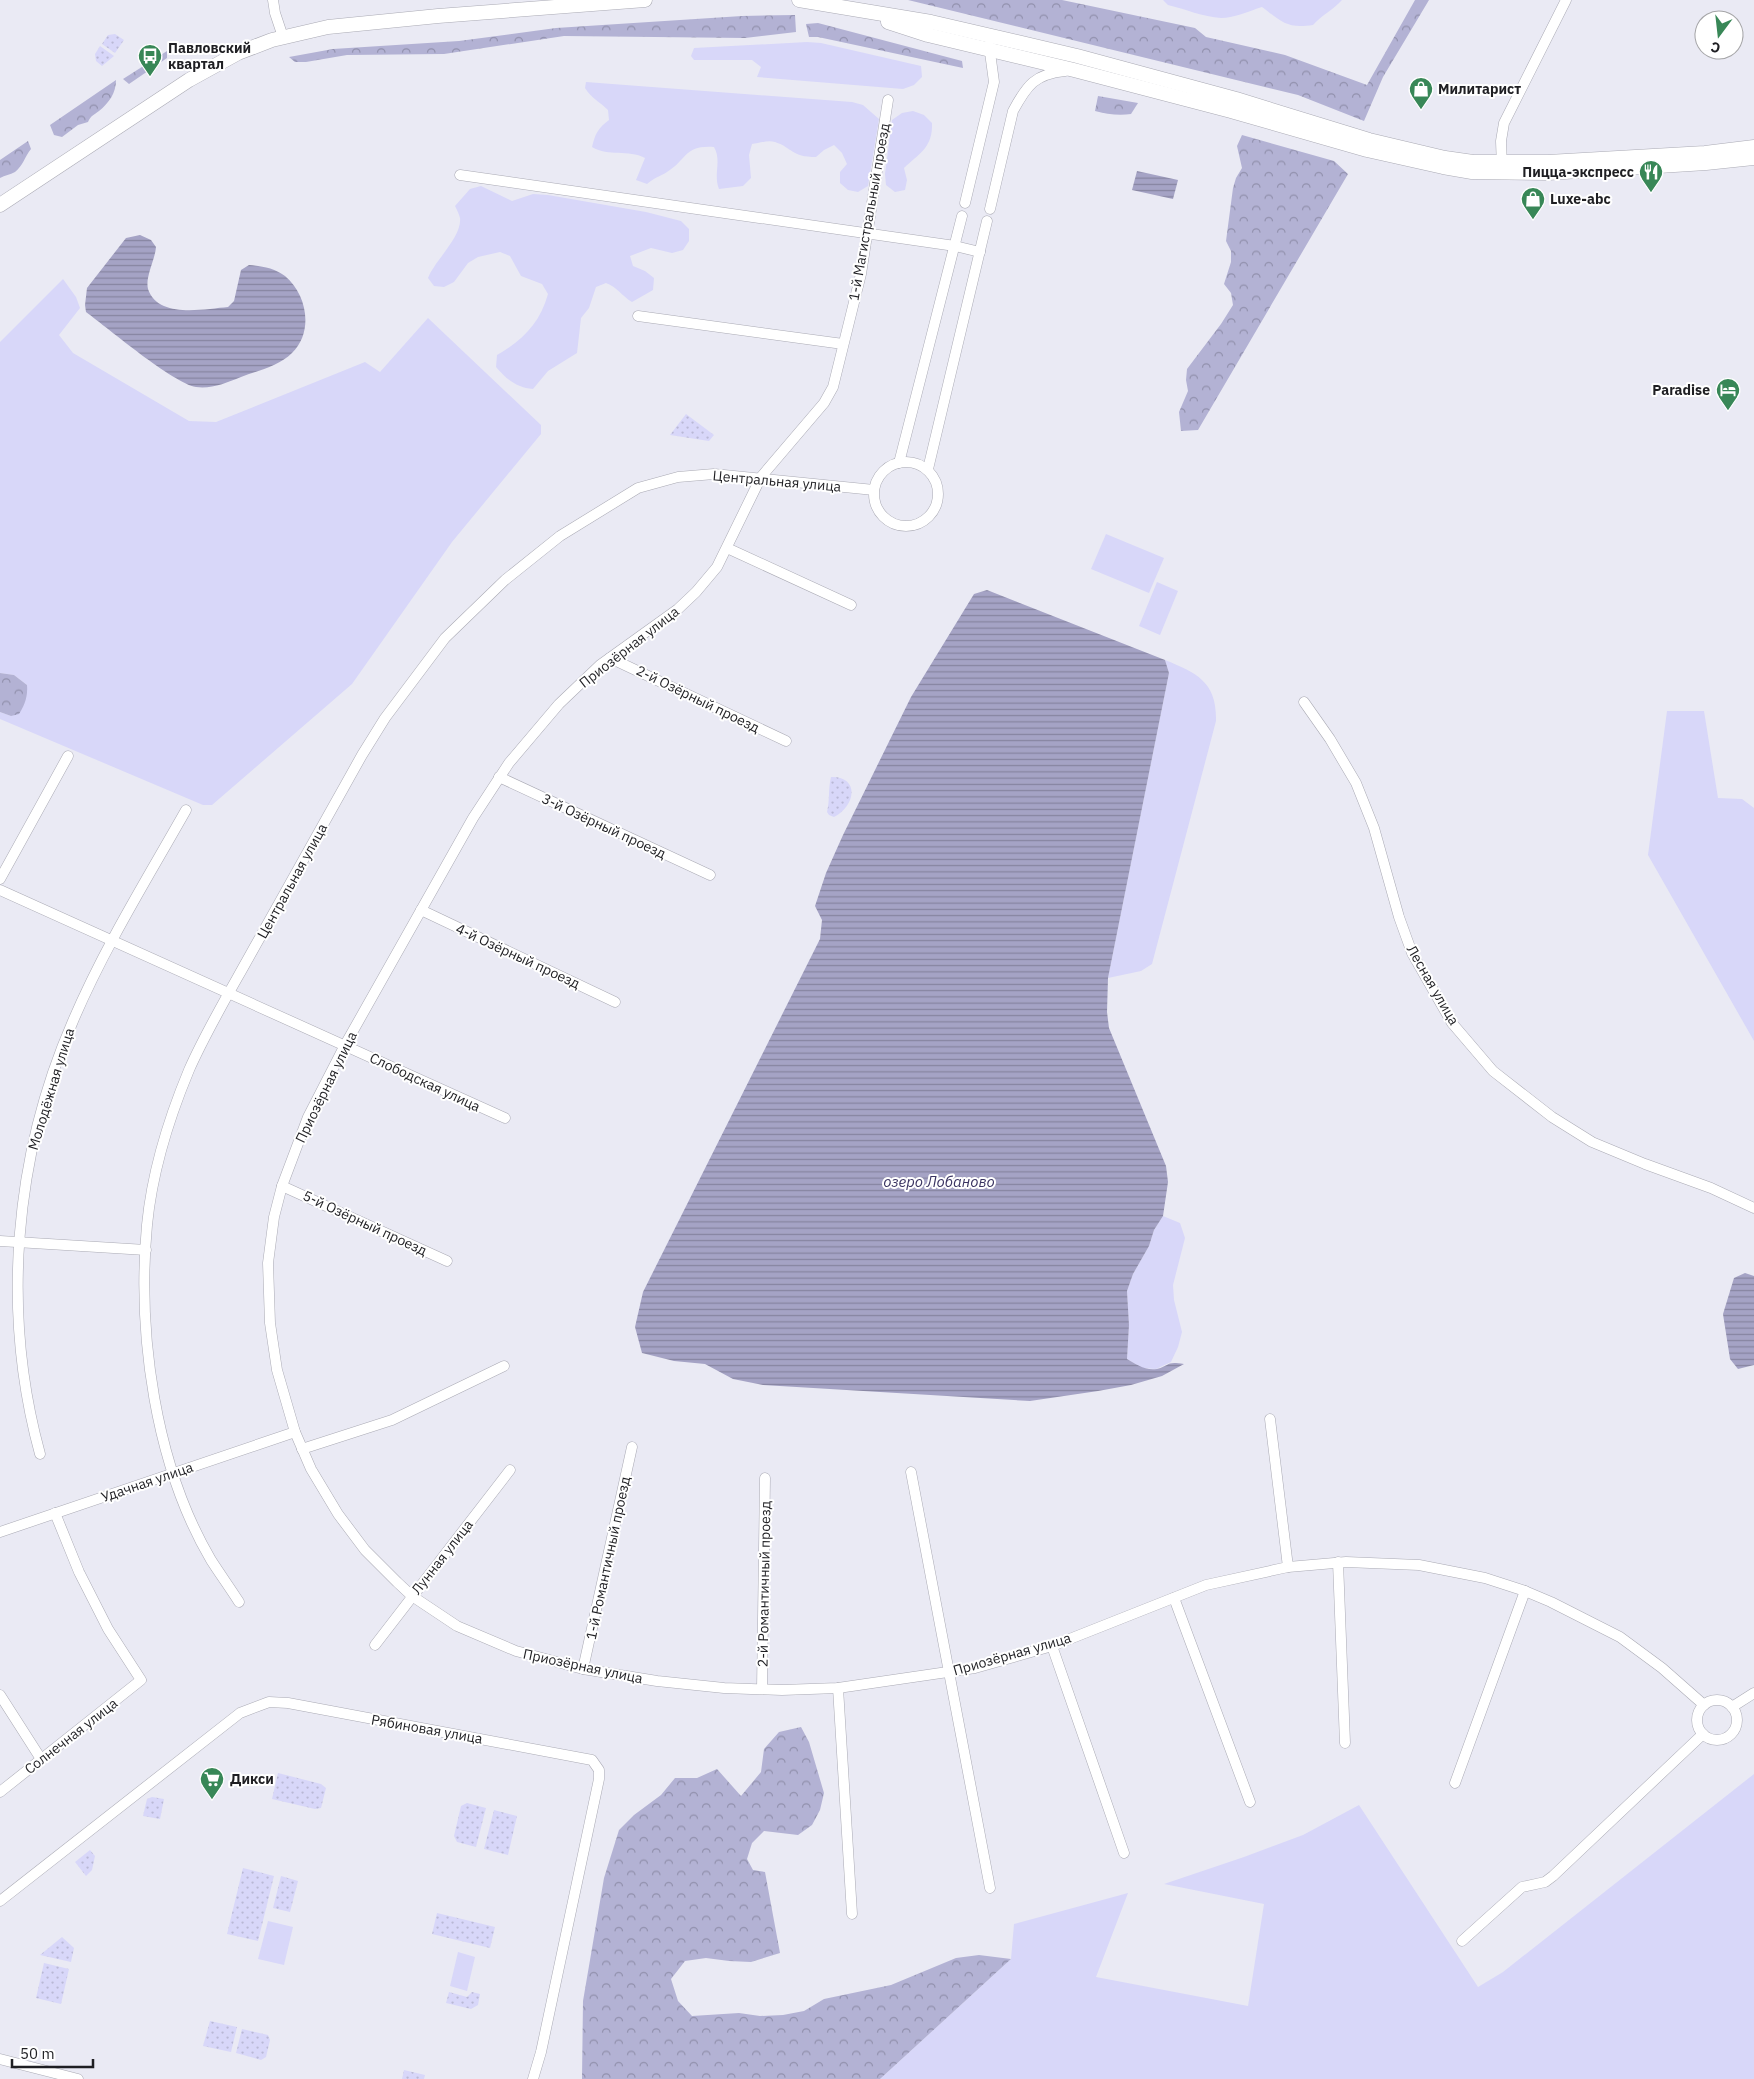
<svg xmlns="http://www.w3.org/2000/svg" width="1754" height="2079" font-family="'IBM Plex Sans',sans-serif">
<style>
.grass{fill:#d8d7f9}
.forest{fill:url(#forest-crowns)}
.park{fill:url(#park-dots)}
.water{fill:url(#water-rules)}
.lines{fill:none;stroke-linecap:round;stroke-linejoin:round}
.minor-casing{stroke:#aaaab4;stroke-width:11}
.secondary-casing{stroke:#aaaab4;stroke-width:15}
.minor{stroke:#fff;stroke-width:10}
.secondary{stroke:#fff;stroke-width:14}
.labels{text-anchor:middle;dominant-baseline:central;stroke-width:4;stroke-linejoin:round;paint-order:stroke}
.poi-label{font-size:14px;font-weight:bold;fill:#1f1f23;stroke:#fff;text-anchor:start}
.street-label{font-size:14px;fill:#1f1f23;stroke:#fff}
.water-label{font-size:15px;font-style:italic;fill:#3a3462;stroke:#fff}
</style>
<defs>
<pattern id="forest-crowns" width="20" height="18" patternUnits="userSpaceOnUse" patternTransform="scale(1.25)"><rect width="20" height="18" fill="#b3b2d4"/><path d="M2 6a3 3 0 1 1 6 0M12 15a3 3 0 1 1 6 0" fill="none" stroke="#9190ac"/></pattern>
<pattern id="park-dots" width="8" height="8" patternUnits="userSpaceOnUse" patternTransform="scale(1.25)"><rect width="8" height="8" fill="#d8d7f9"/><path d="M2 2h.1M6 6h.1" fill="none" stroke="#b9b8d5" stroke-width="1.8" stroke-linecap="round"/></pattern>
<pattern id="water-rules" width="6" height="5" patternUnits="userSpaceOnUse" patternTransform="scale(1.25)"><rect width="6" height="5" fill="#a5a3c5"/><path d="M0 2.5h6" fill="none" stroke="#8684a0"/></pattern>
</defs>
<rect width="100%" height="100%" fill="#eaeaf4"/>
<g class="grass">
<path d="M1163,0H1342C1333,10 1322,15 1313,25C1287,29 1282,22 1262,7C1249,11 1235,18 1221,18C1203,17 1185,9 1168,5Z"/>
<path d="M807,42L821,43L921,66L922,77L914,85L903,89L757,77L761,67L752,60H694L691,56L694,48Z"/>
<path d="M586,82L852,102L863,105L879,119L868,186L858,192L848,190L840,183V172L847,164L842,153L834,145L824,150L816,157C791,157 793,148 775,142C768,140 759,143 752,144L749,155L751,178L743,186L719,189C713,174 722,161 714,147C684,145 687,160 667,172C659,177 655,177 647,184L636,180L645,158C628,149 609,157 592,147C595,134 598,128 609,120L608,110C600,102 591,98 585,88Z"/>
<path d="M913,111L924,115L932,123C933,147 920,153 904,168L907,180L905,190L895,192L886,185L885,174L892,120L902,113Z"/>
<path d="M481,186L512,201L533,194L548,195L646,212L681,221L689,229V241L683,250L672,253L651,248L630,256L633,266L645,271L654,278L653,290L632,302C622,296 617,287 606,283L596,287L589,308L581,318L577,353L548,371L533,389C517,388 506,379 496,367L497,355C523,340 540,323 548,294L542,284L521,276L510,256L500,252L478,257L468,263L454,282L444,287L434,286L428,278C435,260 462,237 460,218C459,214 457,210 455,206L470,189Z"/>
<path d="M63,279L76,297L80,308L59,335L73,353L189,421L216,422L365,362L380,372L428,318L541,425V434L452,542L352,684L212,805H203L0,719V712L11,716L27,685L14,675L0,673V342Z"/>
<path d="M1106,534L1164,558L1149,593L1091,569Z"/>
<path d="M1157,582L1178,591L1160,635L1139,626Z"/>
<path d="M1165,660C1197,673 1217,682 1216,721L1152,964L1141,971L1108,978L1169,673Z"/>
<path d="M1667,711H1704L1718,798L1742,799L1754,808V1041L1648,855Z"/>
<path d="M1163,1216L1180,1223L1185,1238L1173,1285L1174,1300L1182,1332L1178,1347L1171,1362L1156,1369L1142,1368L1127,1359L1129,1325L1127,1291L1133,1274L1149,1246L1154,1230Z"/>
<path d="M1754,1774V2079H880L1011,1959L1014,1924L1128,1893L1096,1977L1248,2006L1264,1904L1164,1884L1244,1857L1303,1835L1359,1805L1478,1987L1503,1972Z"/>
<path d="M268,1921L293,1927L284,1965L258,1959Z"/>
<path d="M458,1952L475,1957L467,1991L450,1986Z"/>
</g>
<g class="forest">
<path d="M908,0H1062L1195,28L1206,37L1285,55L1367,85L1415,0H1429L1383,77L1364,121L1298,95Z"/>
<path d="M795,15L796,32L745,38L564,36L444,54L347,55L306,62H295L289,57L333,49L459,41L556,28L742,16Z"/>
<path d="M818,23L962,61L963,68L818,37H809L806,24Z"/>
<path d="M167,51V58L129,84L123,79Z"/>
<path d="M116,80C116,93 109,103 99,111C94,115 91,115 88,122L78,125L62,137L54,135L50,125Z"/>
<path d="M1098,96L1138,103L1131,114C1119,116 1106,114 1095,111Z"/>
<path d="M1242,135L1334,161L1348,174L1198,430L1181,431L1179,412L1188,391L1186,380L1187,369L1221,324L1233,305L1231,293L1224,284L1231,262V251L1226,241L1233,188L1236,178L1242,168L1237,146Z"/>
<path d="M28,141L31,149C25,156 23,166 15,172C10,175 5,175 0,178V160Z"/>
<path d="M0,673L14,675L27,685C28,695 25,705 19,714L11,716L0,712Z"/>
<path d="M801,1727L809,1742L824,1793L820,1810L812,1825L798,1835L764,1831L752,1843L747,1859L753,1870L765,1872L780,1953L751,1962L729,1961L706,1958L685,1961L671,1979L678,2001L692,2016L739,2013L760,2016L783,2015L804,2011L824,1999L891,1985L956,1958L979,1955L1011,1959L880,2079H582L583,2001L604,1878L619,1830L634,1815L661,1795L675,1778H697L717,1769L741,1796L761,1772L764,1749L779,1732Z"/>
</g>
<g class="park">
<path d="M115,34L124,40L115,53L102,44L108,35Z"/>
<path d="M100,46L114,56L102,66L96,61L95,54Z"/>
<path d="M686,414L714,435L709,441L670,435Z"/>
<path d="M831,777C859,776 857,805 834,817L829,815L827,812C830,800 828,789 831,777Z"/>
<path d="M278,1773L321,1784L326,1788L321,1808L315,1809L272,1799Z"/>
<path d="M152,1797L164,1799L160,1819L143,1816L147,1799Z"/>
<path d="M467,1803L486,1808L476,1847L457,1842L454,1836L461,1806Z"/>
<path d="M494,1810L517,1816L508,1855L484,1849Z"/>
<path d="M90,1850L95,1856L92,1870L86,1876L75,1862Z"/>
<path d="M243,1868L274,1876L258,1941L227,1934Z"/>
<path d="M281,1876L298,1881L290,1912L273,1908Z"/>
<path d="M437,1913L495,1927L490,1948L432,1934Z"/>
<path d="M62,1937L74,1948L71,1962L40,1955Z"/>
<path d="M44,1963L69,1969L61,2004L36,1998Z"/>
<path d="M449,1992L467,1997L472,1992L480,1994L478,2005L471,2009L446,2003Z"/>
<path d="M210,2021L237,2027L231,2052L203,2046Z"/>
<path d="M242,2029L268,2035L270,2040L266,2057L261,2060L236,2053Z"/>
<path d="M404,2070L425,2075L424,2079H402Z"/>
</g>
<g class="water">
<path d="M1137,171L1178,180L1173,199L1132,190Z"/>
<path d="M140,235L151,240L156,247C155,260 145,277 148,289C158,319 204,309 228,307L234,301L241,270L249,265C261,266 275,268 285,276C307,294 314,332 292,353C279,366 257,371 241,377C226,383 212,389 196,387C173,383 109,329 86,312L85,305L87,288L126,238Z"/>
<path d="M987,590L1165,660L1169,673L1108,978L1107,1012L1109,1028L1166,1166L1168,1182L1163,1216L1154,1230L1149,1246L1133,1274L1127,1291L1129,1325L1127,1359C1136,1364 1145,1371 1157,1369C1171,1365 1166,1361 1184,1364L1162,1376L1131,1385L1098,1391L1030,1401L763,1385L733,1379L705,1364L674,1361L642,1353L635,1327L643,1292L820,939L822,920L815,906L826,873L843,835L911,697L974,594Z"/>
<path d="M1745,1273L1754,1276V1365L1738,1369L1730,1359L1723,1314L1734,1278Z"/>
</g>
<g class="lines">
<g class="minor-casing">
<g id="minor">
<path d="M273,0L275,13L283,37"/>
<path d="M888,100L861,274L833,387L824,403L761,477L717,567L696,592L678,609L600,665L559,704L509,763L473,818L345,1045L308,1117L282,1186L274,1217L268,1263L270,1323L277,1370L295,1432L311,1469L338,1514L365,1550L397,1582L412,1596L457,1626L516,1651L583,1669L657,1681L724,1688L782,1690L838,1688L975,1668L1052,1646L1206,1585L1288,1567L1346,1562L1419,1565L1485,1578L1525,1591L1551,1602L1620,1637L1662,1668L1704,1705"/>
<path d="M1502,167L1501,141L1504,123L1566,0"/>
<path d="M460,175L955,246L980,252"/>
<path d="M965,203L994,82L989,45"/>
<path d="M990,209L1013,111C1027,85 1035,74 1065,71"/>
<path d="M638,316L843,344"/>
<circle cx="906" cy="494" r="32"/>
<path d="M899,463L962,216"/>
<path d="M928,469L987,221"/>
<path d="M727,548L851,605"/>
<path d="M610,658L786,741"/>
<path d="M1304,702L1330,739L1356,783L1374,828L1399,917L1412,953L1452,1023L1493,1071L1552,1117L1592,1142L1645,1164L1711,1188L1754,1208"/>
<path d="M499,777L710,875"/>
<path d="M0,879L68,756"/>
<path d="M0,890L505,1118"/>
<path d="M421,910L615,1002"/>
<path d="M282,1186L447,1261"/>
<path d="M0,1241L146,1250"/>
<path d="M1270,1419L1288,1567"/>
<path d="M302,1449L392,1420L504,1366"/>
<path d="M40,1454C1,1312 14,1156 73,1021C104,948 147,879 186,810"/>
<path d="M911,1472L990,1888"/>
<path d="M0,1532L295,1432"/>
<path d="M1338,1562L1345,1743"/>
<path d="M1174,1598L1250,1802"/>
<path d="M239,1602C230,1588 220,1574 211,1560C155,1465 137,1334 147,1225C152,1173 169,1118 189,1070C207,1029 232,988 254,948C290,884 326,820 362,755L385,718L445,638L505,580L560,536L638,488L678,477L714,474L874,490"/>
<path d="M375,1645L510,1470"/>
<path d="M1052,1646L1124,1853"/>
<path d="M583,1669L632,1447"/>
<path d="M838,1688L852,1914"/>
<path d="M762,1689L765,1478"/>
<path d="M0,1695L41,1759"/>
<circle cx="1717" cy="1720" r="20"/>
<path d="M1732,1707L1754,1693"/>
<path d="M1455,1783L1525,1591"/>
<path d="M0,1792L141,1680L108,1629L79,1572L55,1513"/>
<path d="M0,1901L240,1713L269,1702L288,1703L592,1760L599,1770V1779L541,2052L533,2079"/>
<path d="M1462,1941L1522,1887L1545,1882L1553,1876L1703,1734"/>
<path d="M0,2059L78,2079"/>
</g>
</g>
<g class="secondary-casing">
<g id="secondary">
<path d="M799,0L931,22L1077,56L1236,99L1369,140L1445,158L1473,162H1548L1705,153L1754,147"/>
<path d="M888,22L928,35L1074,70L1231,111L1367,150L1443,167L1472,172L1548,173L1706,163L1754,158"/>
<path d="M0,205L189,80L238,53L272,40L328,27L438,16L645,0"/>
</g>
</g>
<use href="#minor" class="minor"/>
<use href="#secondary" class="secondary"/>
</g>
<defs>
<g id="bus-pin" transform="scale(1.25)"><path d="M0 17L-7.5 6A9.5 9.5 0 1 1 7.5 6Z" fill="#388757" stroke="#fff"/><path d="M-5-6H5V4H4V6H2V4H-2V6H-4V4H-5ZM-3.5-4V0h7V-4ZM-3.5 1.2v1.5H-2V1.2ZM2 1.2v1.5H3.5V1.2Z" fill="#fff"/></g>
<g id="shop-pin" transform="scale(1.25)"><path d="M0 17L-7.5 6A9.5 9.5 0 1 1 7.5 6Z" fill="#388757" stroke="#fff"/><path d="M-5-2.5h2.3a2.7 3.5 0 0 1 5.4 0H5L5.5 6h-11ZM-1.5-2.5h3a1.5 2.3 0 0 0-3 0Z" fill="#fff"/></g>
<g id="restaurant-pin" transform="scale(1.25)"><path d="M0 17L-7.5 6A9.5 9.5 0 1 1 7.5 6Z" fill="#388757" stroke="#fff"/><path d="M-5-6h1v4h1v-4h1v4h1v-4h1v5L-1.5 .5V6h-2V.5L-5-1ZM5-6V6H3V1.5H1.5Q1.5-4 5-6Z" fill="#fff"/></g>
<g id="hotel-pin" transform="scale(1.25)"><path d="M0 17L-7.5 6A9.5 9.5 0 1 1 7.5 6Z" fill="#388757" stroke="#fff"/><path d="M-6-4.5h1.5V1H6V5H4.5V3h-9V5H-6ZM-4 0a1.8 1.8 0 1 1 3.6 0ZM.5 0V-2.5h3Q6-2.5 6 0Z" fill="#fff"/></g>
<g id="supermarket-pin" transform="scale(1.25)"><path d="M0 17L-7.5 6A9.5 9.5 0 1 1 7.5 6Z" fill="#388757" stroke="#fff"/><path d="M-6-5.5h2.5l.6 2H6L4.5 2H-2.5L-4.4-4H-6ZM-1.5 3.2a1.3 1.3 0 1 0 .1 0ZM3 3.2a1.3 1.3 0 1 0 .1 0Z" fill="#fff"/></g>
</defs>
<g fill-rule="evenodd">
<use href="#bus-pin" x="150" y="56"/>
<use href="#shop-pin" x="1421" y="89"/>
<use href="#restaurant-pin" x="1651" y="172"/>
<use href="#shop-pin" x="1533" y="199"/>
<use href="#hotel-pin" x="1728" y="390"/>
<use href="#supermarket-pin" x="212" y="1779"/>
</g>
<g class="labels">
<g class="poi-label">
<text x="168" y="48">Павловский<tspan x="168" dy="16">квартал</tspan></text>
<text x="1438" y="89">Милитарист</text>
<text x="1634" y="172" text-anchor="end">Пицца-экспресс</text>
<text x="1550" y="199">Luxe-abc</text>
<text x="1710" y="390" text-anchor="end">Paradise</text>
<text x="230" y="1779">Дикси</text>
</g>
<g class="street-label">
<text transform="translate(869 212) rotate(-80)">1-й Магистральный проезд</text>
<text transform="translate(777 481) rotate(5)">Центральная улица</text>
<text transform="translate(629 647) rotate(-38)">Приозёрная улица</text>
<text transform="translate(698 699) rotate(26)">2-й Озёрный проезд</text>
<text transform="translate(604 826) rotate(25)">3-й Озёрный проезд</text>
<text transform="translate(292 881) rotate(-61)">Центральная улица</text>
<text transform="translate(518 956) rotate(25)">4-й Озёрный проезд</text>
<text transform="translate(1433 985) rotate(60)">Лесная улица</text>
<text transform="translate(425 1082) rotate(25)">Слободская улица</text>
<text transform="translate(326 1087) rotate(-64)">Приозёрная улица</text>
<text transform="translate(51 1089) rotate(-73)">Молодёжная улица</text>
<text transform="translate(365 1223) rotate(25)">5-й Озёрный проезд</text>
<text transform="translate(147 1482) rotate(-19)">Удачная улица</text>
<text transform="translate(442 1557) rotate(-52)">Лунная улица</text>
<text transform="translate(608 1558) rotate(-78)">1-й Романтичный проезд</text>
<text transform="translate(764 1584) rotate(-89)">2-й Романтичный проезд</text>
<text transform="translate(1012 1654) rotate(-16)">Приозёрная улица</text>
<text transform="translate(583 1666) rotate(12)">Приозёрная улица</text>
<text transform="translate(427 1729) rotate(10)">Рябиновая улица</text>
<text transform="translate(71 1736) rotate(-38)">Солнечная улица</text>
</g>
<g class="water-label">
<text x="939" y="1181">озеро Лобаново</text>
</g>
</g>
<g transform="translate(1719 35) rotate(195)"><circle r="24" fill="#ffffff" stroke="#a5a5a7"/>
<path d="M0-4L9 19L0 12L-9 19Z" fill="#388757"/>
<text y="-8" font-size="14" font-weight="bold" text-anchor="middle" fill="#1f1f23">С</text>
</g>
<path d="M12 2059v8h81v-8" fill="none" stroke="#1f1f23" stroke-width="2.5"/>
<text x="20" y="2059" font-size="15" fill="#1f1f23" stroke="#ffffff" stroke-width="4" paint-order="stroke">50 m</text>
</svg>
